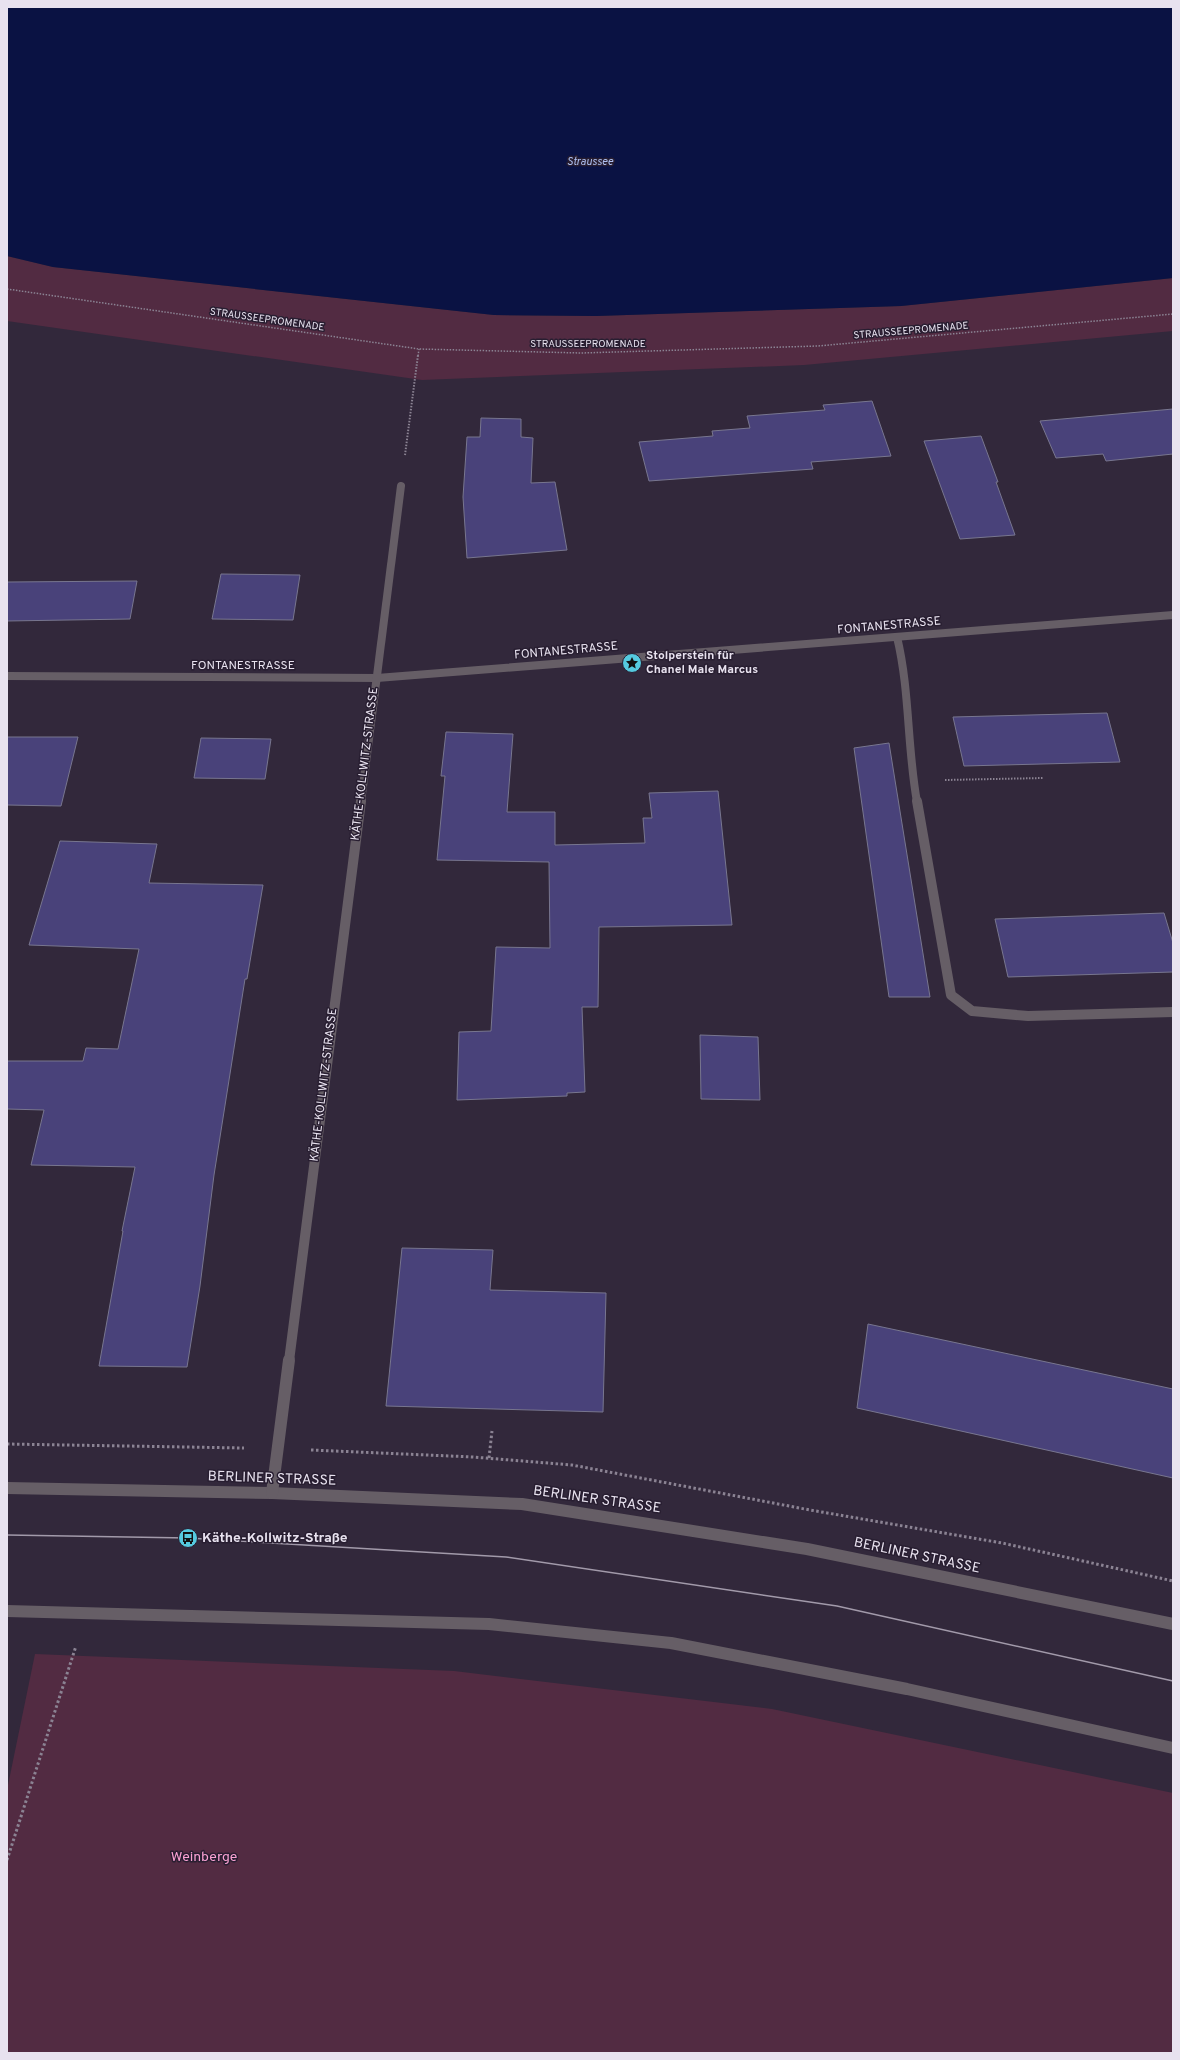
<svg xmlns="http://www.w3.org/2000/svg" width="1180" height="2060" font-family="Overpass,sans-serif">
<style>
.green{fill:#522b42}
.water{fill:#0a1243}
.building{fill:#49427a;stroke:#78768f}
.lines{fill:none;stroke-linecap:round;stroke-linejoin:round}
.path-far2{stroke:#8b8393;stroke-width:1.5;stroke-dasharray:1.5 1.5;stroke-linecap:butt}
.path-far1{stroke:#8b8393;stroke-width:2;stroke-dasharray:1.5 1.5;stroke-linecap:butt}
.path{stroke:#8b8393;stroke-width:3;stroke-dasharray:2.5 2.5;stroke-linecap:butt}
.minor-far2{stroke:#665e66;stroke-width:8}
.minor-far1{stroke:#665e66;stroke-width:10}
.minor{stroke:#665e66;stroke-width:12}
.tram{stroke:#a29aaa;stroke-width:1.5}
.labels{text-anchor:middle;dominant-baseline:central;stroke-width:3;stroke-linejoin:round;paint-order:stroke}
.far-street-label{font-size:10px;fill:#e8e2ef;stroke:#281e31}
.far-water-label{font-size:11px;font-style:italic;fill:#aec0f2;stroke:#281e31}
.street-label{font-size:12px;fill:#e8e2ef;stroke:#281e31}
.poi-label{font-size:12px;font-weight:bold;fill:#e8e2ef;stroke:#281e31;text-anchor:start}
.near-street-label{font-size:14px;fill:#e8e2ef;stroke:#281e31}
.near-poi-label{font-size:14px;font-weight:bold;fill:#e8e2ef;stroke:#281e31;text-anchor:start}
.near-park-label{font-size:14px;fill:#faa1d3;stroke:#281e31}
</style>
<rect width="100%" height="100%" fill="#32283b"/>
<g class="green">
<path d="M7,256L53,267L494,315L596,316L901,306L1173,278V331L804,365L422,380L7,321Z"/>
<path d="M35,1654L454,1671L772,1709L1173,1793V2053H7V1790Z"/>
</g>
<path class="water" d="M7,7H1173V278L901,306L596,316L494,315L53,267L7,256Z"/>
<g class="building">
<path d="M872,401L891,456L811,462L813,469L649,481L639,442L713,436L712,431L750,428L747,416L825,410L823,405Z"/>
<path d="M1173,409V454L1106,461L1103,454L1056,458L1040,421Z"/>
<path d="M481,418L521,419V437L533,438L531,483L555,482L567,550L467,558L463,497L467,437H480Z"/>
<path d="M981,436L998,482H996L1015,535L960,539L924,441Z"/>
<path d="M221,574L300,575L293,620L212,619Z"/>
<path d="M137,581L130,619L7,621V582Z"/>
<path d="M1107,713L1120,762L964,766L953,717Z"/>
<path d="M446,732L513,734L507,812H555V845L645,843L643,818H652L649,793L718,791L732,925L599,927L598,1007H582L585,1092L567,1093V1096L457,1100L459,1032L491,1031L496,947L550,948L549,862L437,860L445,776H441Z"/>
<path d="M7,737H78L61,806L7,805Z"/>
<path d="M201,738L271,739L265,779L194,778Z"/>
<path d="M889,743L930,997H889L854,748Z"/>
<path d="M60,841L157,844L149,883L263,885L247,979H245L214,1175L200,1286L187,1367L99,1366L123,1231H122L135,1167L31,1165L44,1110L7,1109V1061H83L86,1048L118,1049L139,949L29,945Z"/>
<path d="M1164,913L1173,943V972L1008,977L995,919Z"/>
<path d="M700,1035L758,1037L760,1100L701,1099Z"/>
<path d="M402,1248L493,1250L490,1290L606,1293L603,1412L386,1406Z"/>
<path d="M868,1324L1173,1389V1478L857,1408Z"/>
</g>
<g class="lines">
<g class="path-far2">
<path d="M7,289L419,349L581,353L818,346L1173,314"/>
<path d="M418,356L419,349"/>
</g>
<g class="path-far1">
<path d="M405,455L418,355"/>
<path d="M945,780L1043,778"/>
</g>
<g class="path">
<path d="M7,1444L244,1448"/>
<path d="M311,1450L473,1457L572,1465L810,1510L1002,1543L1173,1581"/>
<path d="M489,1458L492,1431"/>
<path d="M7,1860L76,1646"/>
</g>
<g class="minor-far2">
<path d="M897,637C910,691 907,747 917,802"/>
<path d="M7,676L377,678L1173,615"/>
<path d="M361,802L401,486"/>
</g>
<g class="minor-far1">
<path d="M917,801L951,995L972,1011L1028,1016L1173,1012"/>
<path d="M289,1361L361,801"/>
</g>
<g class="minor">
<path d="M7,1488L272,1493L522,1504L807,1549L1173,1624"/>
<path d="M272,1493L289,1360"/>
<path d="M7,1611L489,1624L671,1643L907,1689L1173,1748"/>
</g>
<path class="tram" d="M7,1535L188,1538L506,1557L837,1606L1173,1681"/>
</g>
<defs>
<g id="sight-disc" transform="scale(1)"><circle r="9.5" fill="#55cadf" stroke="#281e31"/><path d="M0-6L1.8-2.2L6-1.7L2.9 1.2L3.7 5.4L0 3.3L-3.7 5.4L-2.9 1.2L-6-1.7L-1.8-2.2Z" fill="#111"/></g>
<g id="bus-disc" transform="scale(1)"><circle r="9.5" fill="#55cadf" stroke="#281e31"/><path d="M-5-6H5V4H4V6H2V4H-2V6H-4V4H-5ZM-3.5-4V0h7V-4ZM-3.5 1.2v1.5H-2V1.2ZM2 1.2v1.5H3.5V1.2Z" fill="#111"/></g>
</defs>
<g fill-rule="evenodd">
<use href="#sight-disc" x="632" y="663"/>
<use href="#bus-disc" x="188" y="1538"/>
</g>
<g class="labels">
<g class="far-street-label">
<text transform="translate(267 320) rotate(8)">STRAUSSEEPROMENADE</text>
<text transform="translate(911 331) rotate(-5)">STRAUSSEEPROMENADE</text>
<text x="588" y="344">STRAUSSEEPROMENADE</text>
</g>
<g class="far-water-label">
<text x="590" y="162">Straussee</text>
</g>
<g class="street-label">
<text transform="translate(889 626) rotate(-5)">FONTANESTRASSE</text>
<text transform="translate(566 651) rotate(-5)">FONTANESTRASSE</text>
<text x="243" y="666">FONTANESTRASSE</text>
<text transform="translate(365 764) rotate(-83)">KÄTHE-KOLLWITZ-STRASSE</text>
<text transform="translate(324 1085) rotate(-83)">KÄTHE-KOLLWITZ-STRASSE</text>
</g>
<g class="poi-label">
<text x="646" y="656">Stolperstein für<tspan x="646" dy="14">Chanel Male Marcus</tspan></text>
</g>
<g class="near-street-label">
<text transform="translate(272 1479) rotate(2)">BERLINER STRASSE</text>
<text transform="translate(597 1500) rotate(8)">BERLINER STRASSE</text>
<text transform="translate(917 1556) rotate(12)">BERLINER STRASSE</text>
</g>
<g class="near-poi-label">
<text x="202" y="1538">Käthe-Kollwitz-Straße</text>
</g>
<g class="near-park-label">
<text x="204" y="1857">Weinberge</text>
</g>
</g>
<rect width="1180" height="2060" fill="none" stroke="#e8e2ef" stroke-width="16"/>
</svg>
